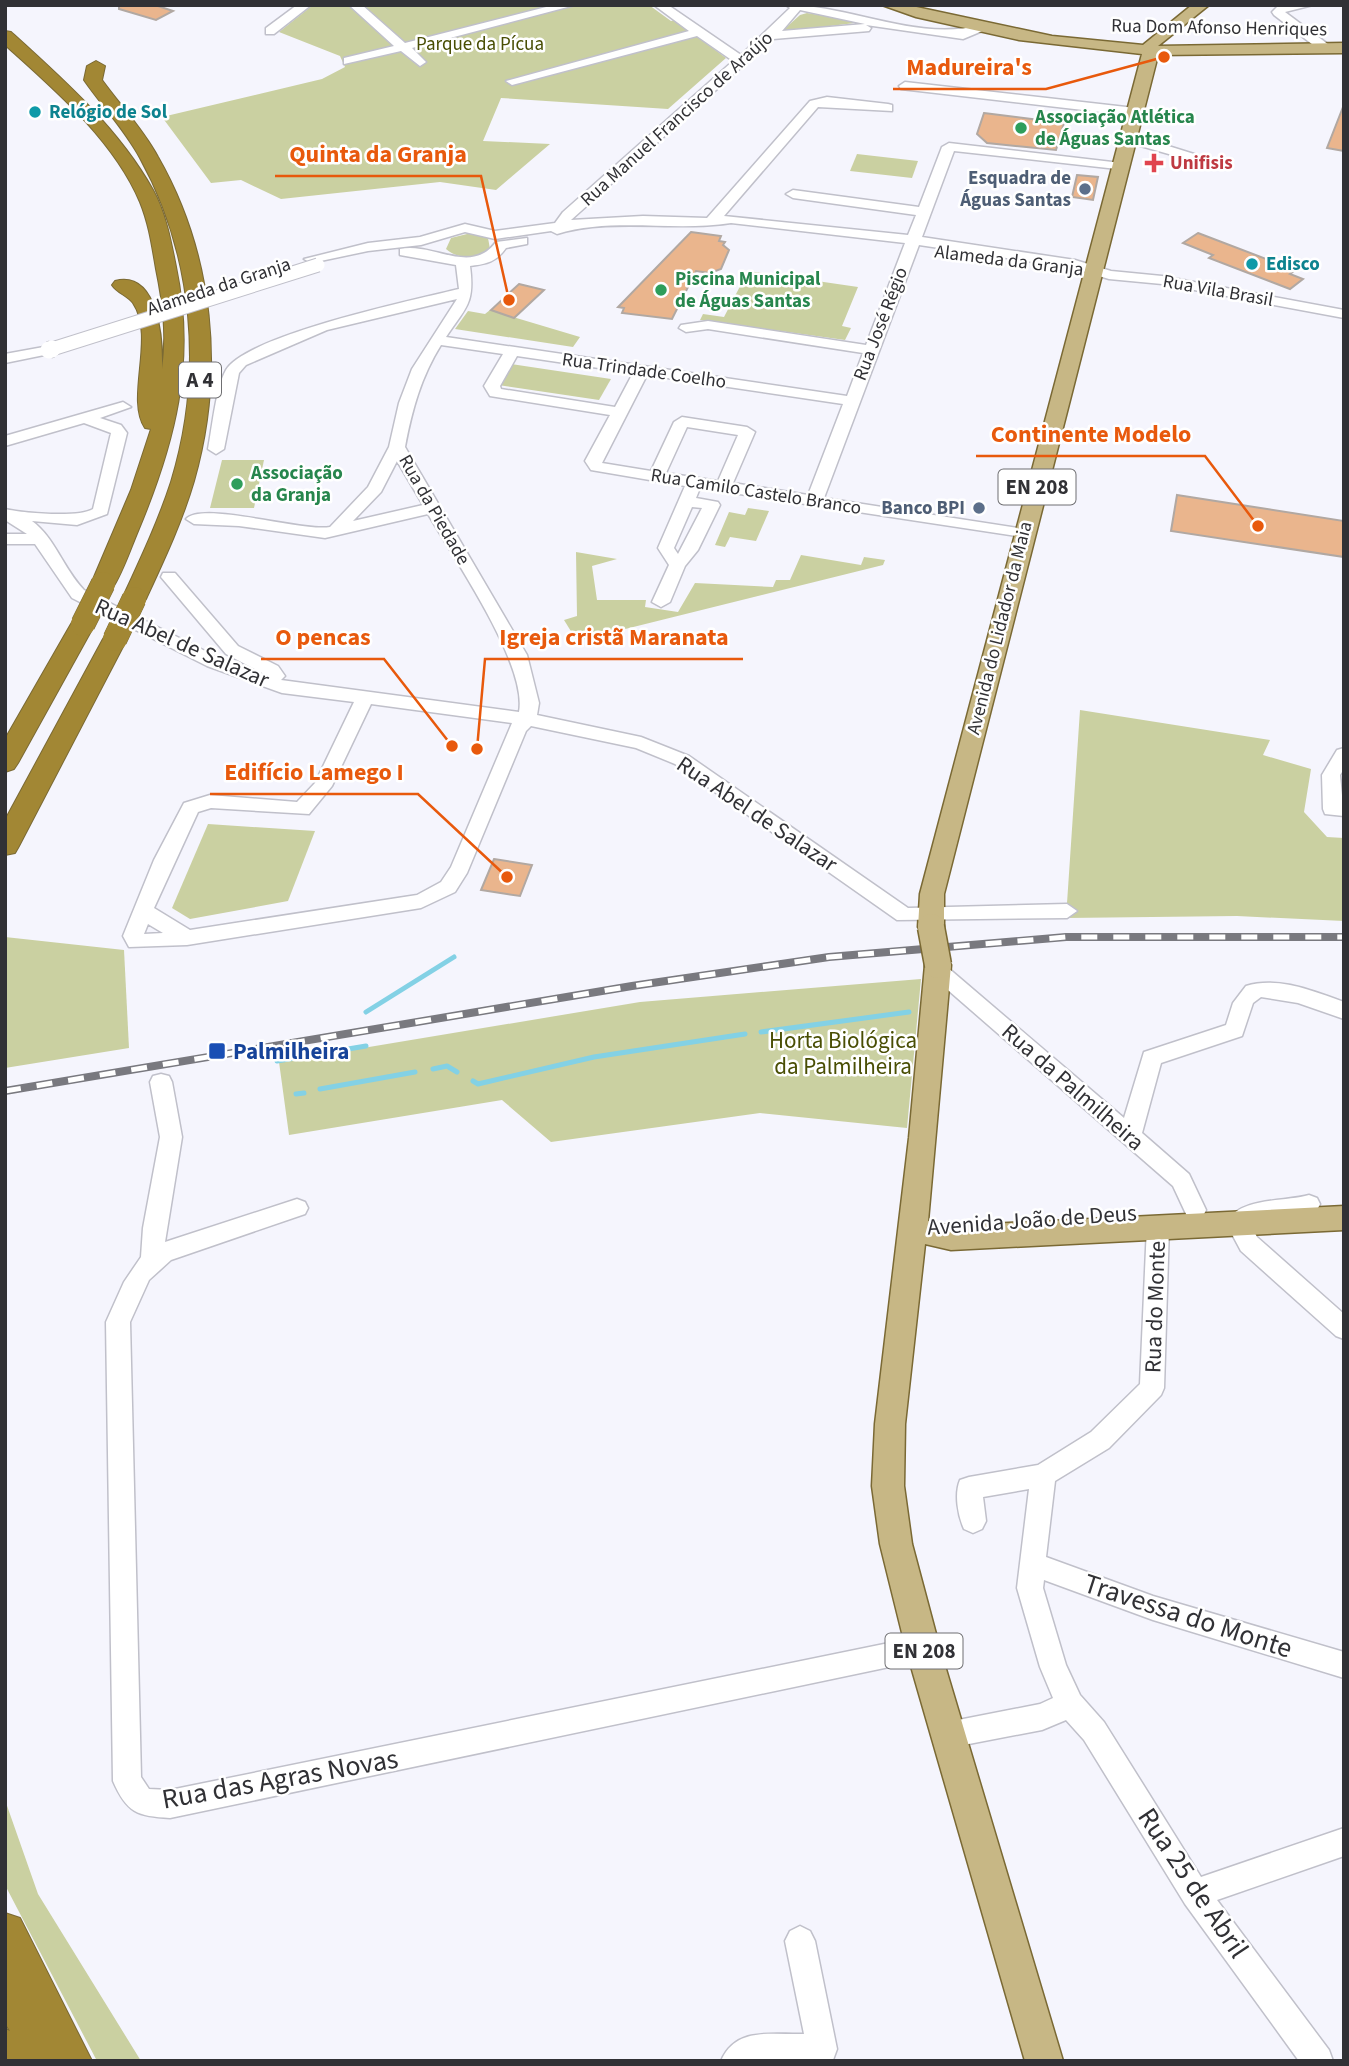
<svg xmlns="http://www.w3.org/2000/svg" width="1349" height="2066" font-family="'Source Sans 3',sans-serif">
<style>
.green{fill:#cad0a1}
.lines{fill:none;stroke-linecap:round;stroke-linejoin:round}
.stream{stroke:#83d1e5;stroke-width:5}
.building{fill:#eab58d;stroke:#b1a8a2;stroke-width:2}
.minor-casing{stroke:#c0c0ca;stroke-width:3}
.major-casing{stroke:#7a6934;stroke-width:3}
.highway-casing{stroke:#7a6934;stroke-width:2}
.minor{fill:#fff;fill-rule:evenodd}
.major{fill:#c7b785;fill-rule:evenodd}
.highway{fill:#a28734;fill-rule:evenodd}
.rail-casing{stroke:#79797f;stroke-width:8}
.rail{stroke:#fff;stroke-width:5;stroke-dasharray:16;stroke-linecap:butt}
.minor-bridge-far1-casing{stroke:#c0c0ca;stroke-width:15;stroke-linecap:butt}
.minor-bridge-casing{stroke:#c0c0ca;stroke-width:18;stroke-linecap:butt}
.major-bridge-casing{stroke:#7a6934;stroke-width:29;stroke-linecap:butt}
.highway-bridge-casing{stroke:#7a6934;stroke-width:25;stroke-linecap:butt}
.minor-bridge-far1{stroke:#fff;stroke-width:13}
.minor-bridge{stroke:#fff;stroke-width:17}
.major-bridge{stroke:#c7b785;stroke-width:26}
.highway-bridge{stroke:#a28734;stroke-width:24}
.culture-dot{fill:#0f9aa8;stroke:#fff;stroke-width:2.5}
.leisure-dot{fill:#2e9e5b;stroke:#fff;stroke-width:2.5}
.health-dot{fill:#e0444e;stroke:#fff;stroke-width:2.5}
.service-dot{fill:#5c6f8a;stroke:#fff;stroke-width:2.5}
.transit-dot{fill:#1a4fb4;stroke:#fff;stroke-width:2.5}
.labels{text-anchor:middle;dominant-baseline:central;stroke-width:5;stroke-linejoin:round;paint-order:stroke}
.far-street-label{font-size:19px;fill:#313135;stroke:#fff}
.far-park-label{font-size:19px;fill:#494e04;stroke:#fff}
.far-culture-label{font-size:19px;font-weight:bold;fill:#0d838f;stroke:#fff;text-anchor:start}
.far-leisure-label{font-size:19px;font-weight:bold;fill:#27864d;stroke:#fff;text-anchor:start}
.far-health-label{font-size:19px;font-weight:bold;fill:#be3a42;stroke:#fff;text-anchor:start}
.far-service-label{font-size:19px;font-weight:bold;fill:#4e5e75;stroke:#fff;text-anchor:end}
.shield{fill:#fff;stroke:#6f6f72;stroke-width:2}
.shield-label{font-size:21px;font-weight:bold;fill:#313135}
.street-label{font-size:23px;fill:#313135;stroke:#fff}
.park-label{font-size:23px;fill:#494e04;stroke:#fff}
.transit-label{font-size:23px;font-weight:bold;fill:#164399;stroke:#fff;text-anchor:start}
.near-street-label{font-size:28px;fill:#313135;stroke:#fff}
.leader{fill:none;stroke:#e8590c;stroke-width:2.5}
.callout-dot{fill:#e8590c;stroke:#fff;stroke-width:2.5}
.callout-label{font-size:24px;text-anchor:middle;font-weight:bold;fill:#e8590c;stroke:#fff;stroke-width:5;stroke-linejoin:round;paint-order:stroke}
</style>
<rect width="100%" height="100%" fill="#f5f5fd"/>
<g class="green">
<path d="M313,5H649L671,21L675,20L726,58L668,109L501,98L483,141L550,144L496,190L440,182L281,199L241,180L211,183L162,117L322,79L345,67L340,56L279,32Z"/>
<path d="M807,13L863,22L781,32L800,15Z"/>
<path d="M857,154L918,161L912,178L850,171Z"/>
<path d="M471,233L488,238L490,249C477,259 459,260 446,249L451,238Z"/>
<path d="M748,271L858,287L842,326L851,328L845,340L700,320L703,314L724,317Z"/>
<path d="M490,310L580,337L573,347L455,329L468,311L485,314Z"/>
<path d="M511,364L611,379L599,400L498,385Z"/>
<path d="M222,460H264L254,508H210Z"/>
<path d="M748,508L769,511L756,541L730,537L725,547L715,545L729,512L745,515Z"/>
<path d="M576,552L617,559L592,566L597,600H646L645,607L678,612L695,583L773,587L776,580H790L801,555L861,565L864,557L885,560L883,565L577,641L564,620L577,616Z"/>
<path d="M1080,710L1270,740L1263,755L1311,769L1304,812L1327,837L1344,838V921L1237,916L1066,918Z"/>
<path d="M208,824L315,831L288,901L190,919L172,908Z"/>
<path d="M5,937L124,950L129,1048L5,1068Z"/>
<path d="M921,979L907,1128L760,1113L551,1142L502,1100L289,1135L279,1062L640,1002Z"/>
<path d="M5,1800L38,1894L141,2061H97L5,1885Z"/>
</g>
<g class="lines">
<g class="stream">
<path d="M366,1012L454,957"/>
<path d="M761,1032L909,1012"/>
<path d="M277,1061L366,1046"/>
<path d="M433,1069L447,1066L457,1072"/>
<path d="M473,1081L478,1084L594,1057L745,1034"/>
<path d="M320,1089L415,1072"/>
<path d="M296,1094L304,1093"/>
</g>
</g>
<g class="building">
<path d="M119,5H155L173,11L156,20L119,9Z"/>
<path d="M1343,107L1344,151L1327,148Z"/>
<path d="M984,113L1064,123L1056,150L987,143L977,134Z"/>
<path d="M1077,175L1098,177L1093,200L1072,197Z"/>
<path d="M691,232L721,236L719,241L725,242L723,245L729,250L721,269L710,273L696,271L672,319L622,313L624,308L618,307Z"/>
<path d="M1198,233L1295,270L1290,274L1303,279L1290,289L1209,258L1213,255L1183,243Z"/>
<path d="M519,284L544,290L514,318L491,310Z"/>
<path d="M1177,495L1344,521V557L1171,531Z"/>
<path d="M494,859L532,865L520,896L481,890Z"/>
</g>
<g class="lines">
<g class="minor-casing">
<g id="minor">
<path d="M297,5H311L274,34H266V28Z"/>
<path d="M349,5H362L405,43L554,5H575L412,48L426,62L420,66L401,51L344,64V58L394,46Z"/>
<path d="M654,5H668L741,55L790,8L786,5C851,5 917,42 981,25L987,29L963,39L866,25L871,28L869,31L773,39L571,220L643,216L707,218L810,101L827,97L888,104L892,105V111L818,107L724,216L908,235L916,215L793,198L786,194L793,190L919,207L942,147L949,143L1121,163L1128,167L1126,170L954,151L922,237L1075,260L1111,271L1162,276L1344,310V318L1162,284L1109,279L1073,268L919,245L824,498L1024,529L1032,534L1030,538L700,488L696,498L718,502L720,505L698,550L685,566L670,602L661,607L652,602L669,565L658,548L685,486L591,470L585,461L610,415L490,396L484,386L503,354L441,345C421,377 412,410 405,447L527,655L539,703L537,715L641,737L689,756L908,908L1067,904L1077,911L1067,918L897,920L675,764L636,748L531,726L526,731L467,873L455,892L421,908L187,945L129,947L123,936L154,860L184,803L210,795L297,802L315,783L354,702L282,693L207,666L72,598L35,544H5V534H27L5,520V509C22,513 79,518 93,509L111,433L84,423L5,446V436L123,402L131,407L100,418L121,425L127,433L107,514L77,525L32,521C55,538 63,568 84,590L219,658L266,675L226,654L161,577L163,573H175L238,646L278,666L285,676L281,680L519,712C528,665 453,557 428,514L325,538L239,526L194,524L186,519C203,501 302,532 330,527L368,487L389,447L399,403L412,369L457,299L327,330L246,365L239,373L224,449L216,454L208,449C212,429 216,387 226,370C247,335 414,300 459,289L456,265L400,255V249C433,242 471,276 496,242L527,238V244L506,248C496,262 487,264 470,266C475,304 466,307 446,337L847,396L863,353L708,329L686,332L679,328L681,325L708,321L866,345L905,243L731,223C674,232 612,217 557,234L551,231L495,239L465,232L421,245L368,251L311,263L304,259L368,243L420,237L465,224L495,231L555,223L563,212L733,61L697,36L512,85L506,81L689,31ZM800,10L865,24L782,31ZM517,356L633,373L615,407L501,389L500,386ZM647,375L843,404L808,495L733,483L755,432L747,427L682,417L674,422L651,471L602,463ZM687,427L738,435L718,481L666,473ZM397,461L423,505L353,521L381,492ZM692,507L702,508L678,554L674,548ZM371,704L512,723L451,867L441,882L417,895L190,930L154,908L198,812L211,808L309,814L332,786ZM148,924L163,933L144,934Z"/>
<path d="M1279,5H1313L1285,12L1329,45V51H1321L1274,15L1272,12Z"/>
<path d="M905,82L1135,108L1141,112L1135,116L901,89L899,86Z"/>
<path d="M1123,135H1133L1223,163L1211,166L1123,141Z"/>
<path d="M49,346L54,347V353L5,363V354Z"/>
<path d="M1344,748V769L1340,775L1344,816L1325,814L1323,809L1322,775L1337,750Z"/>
<path d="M940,964L947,967L1124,1118L1144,1052L1226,1025L1233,1003L1246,986C1278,976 1313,991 1344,1002V1019L1298,1003L1261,997L1253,1003L1242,1036L1161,1063L1142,1133L1189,1174L1206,1210L1203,1216L1195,1219L1187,1216L1173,1186L933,977L930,972L933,967Z"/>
<path d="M161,1074L169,1076L172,1082L182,1137L165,1242L297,1199L305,1202L308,1208L305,1214L171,1260L149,1280L130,1322L141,1777L149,1789L170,1790L923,1636L932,1640L936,1649L932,1658L170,1818C137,1816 127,1813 113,1781L106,1322L124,1282L141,1257L143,1228L160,1137L150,1082L153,1076Z"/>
<path d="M1309,1195L1317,1198L1320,1204L1317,1210L1251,1226L1257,1237L1344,1314V1339L1336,1336L1241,1251L1226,1223C1239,1197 1285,1202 1309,1195Z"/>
<path d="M1158,1217L1166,1219L1169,1226L1164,1388L1161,1395L1109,1448L1055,1481L1046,1557L1153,1596L1344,1652V1678L1153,1620L1044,1580L1043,1588L1066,1665L1080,1695L1104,1722L1201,1877L1344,1828V1856L1217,1900L1329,2050L1333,2061H1299L1185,1904L1084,1740L1066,1720L1042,1730L948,1748L938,1744L934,1735L938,1726L948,1722L1040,1704L1053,1698L1040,1667L1017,1588L1029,1489L983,1497L986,1521L982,1529L973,1533L964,1529C958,1516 954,1494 960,1480L969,1477L1038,1465L1091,1432L1140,1384L1147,1226L1150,1219Z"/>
<path d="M800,1926L810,1931L815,1941L837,2049L833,2060L721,2061C736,2026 772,2035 804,2034L785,1941L790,1931Z"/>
</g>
</g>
<g class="major-casing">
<g id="major">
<path d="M882,5H907L1052,36L1143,45L1192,5H1209L1158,46L1344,43V53L1158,55L944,894V927L940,933L931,936L922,933L918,927L920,894L1142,54L1019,40L916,17Z"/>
<path d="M938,956L947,958L951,965L928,1221L951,1226L1344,1206V1230L951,1250L925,1244L905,1424L904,1486L912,1544L940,1649L1063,2061H1025L906,1649L880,1544L872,1486L875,1424L909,1138L925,965L929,958Z"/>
</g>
</g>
<g class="highway-casing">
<g id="highway">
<path d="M5,31L11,32C63,79 119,129 153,190C166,214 171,241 176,267C196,362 175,443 138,531C130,550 123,572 112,589H94L91,584L131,490L151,429L145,428C125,398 156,337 133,303C127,295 117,293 112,285L115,281C159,270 163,342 162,369C167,335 163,303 156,269C152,246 149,224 140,202C114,140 54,89 5,45Z"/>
<path d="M96,61L105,66L102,80C120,105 143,129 158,157C214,255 225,373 194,481C182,522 164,560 146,599L143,604H125L122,599C140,560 158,522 171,482C204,374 194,256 140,158C125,130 102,106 84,80L87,66Z"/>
<path d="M83,616L92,619L95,624L18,763L14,769L5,772V739L71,624L74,619Z"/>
<path d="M115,631L124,634L127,639L19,846L15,853L5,855V820L103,639L106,634Z"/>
<path d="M5,1913L20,1918L92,2061H5V2029L10,2031L5,2023Z"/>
</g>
</g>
<use href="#minor" class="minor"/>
<use href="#major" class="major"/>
<use href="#highway" class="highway"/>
<g class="rail-casing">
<path id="rail" d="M5,1091L632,986L829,957L1066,937H1344"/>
</g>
<use href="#rail" class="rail"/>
<g class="minor-bridge-far1-casing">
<path id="minor-bridge-far1" d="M49,350L318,265"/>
</g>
<g class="minor-bridge-casing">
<path id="minor-bridge" d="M49,350L52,349"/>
</g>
<g class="major-bridge-casing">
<path id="major-bridge" d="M931,927L938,965"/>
</g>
<g class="highway-bridge-casing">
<g id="highway-bridge">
<path d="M83,624L103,584"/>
<path d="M115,639L134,599"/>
</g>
</g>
<use href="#minor-bridge-far1" class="minor-bridge-far1"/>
<use href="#minor-bridge" class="minor-bridge"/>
<use href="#major-bridge" class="major-bridge"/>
<use href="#highway-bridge" class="highway-bridge"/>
</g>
<g class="culture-dot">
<circle cx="35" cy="112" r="7"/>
<circle cx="1252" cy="264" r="7"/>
</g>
<g class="leisure-dot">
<circle cx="1021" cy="128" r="7"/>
<circle cx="661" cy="290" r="7"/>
<circle cx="237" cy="484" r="7"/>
</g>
<path class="health-dot" d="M1150.5 152.5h7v7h7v7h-7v7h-7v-7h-7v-7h7z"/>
<g class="service-dot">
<circle cx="1085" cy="189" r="7"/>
<circle cx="979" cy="508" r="7"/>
</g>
<rect class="transit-dot" x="208" y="1042" width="18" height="18" rx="3.5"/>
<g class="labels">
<g class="far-street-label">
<text transform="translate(1219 28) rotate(1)">Rua Dom Afonso Henriques</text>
<text transform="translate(677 119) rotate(-42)">Rua Manuel Francisco de Araújo</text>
<text transform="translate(1009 261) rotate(7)">Alameda da Granja</text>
<text transform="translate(219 287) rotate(-18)">Alameda da Granja</text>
<text transform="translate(1218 291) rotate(10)">Rua Vila Brasil</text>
<text transform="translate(881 324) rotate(-69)">Rua José Régio</text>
<text transform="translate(644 371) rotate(8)">Rua Trindade Coelho</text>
<text transform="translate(756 492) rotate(9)">Rua Camilo Castelo Branco</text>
<text transform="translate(434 510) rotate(60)">Rua da Piedade</text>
<text transform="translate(1000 628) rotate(-76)">Avenida do Lidador da Maia</text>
</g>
<g class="far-park-label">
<text x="480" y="44">Parque da Pícua</text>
</g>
<g class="far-culture-label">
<text x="49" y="112">Relógio de Sol</text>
<text x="1266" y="264">Edisco</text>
</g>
<g class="far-leisure-label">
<text x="1035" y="117">Associação Atlética<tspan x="1035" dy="22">de Águas Santas</tspan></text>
<text x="675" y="279">Piscina Municipal<tspan x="675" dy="22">de Águas Santas</tspan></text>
<text x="251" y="473">Associação<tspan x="251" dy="22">da Granja</tspan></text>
</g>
<g class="far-health-label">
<text x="1170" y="163">Unifisis</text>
</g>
<g class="far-service-label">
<text x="1071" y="178">Esquadra de<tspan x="1071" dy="22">Águas Santas</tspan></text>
<text x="965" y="508">Banco BPI</text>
</g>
<g class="shield">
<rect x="179" y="362.5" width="42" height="35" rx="5"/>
<rect x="998.5" y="469.5" width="77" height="35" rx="5"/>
<rect x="885.5" y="1633.5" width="77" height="35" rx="5"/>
</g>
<g class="shield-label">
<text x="200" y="380">A 4</text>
<text x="1037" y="487">EN 208</text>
<text x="924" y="1651">EN 208</text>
</g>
<g class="street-label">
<text transform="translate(182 643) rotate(24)">Rua Abel de Salazar</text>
<text transform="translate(757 814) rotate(34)">Rua Abel de Salazar</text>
<text transform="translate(1073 1087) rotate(41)">Rua da Palmilheira</text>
<text transform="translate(1032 1220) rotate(-4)">Avenida João de Deus</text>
<text transform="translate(1155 1307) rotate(-88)">Rua do Monte</text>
</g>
<g class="park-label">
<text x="843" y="1040">Horta Biológica<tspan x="843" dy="26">da Palmilheira</tspan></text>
</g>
<g class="transit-label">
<text x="233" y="1051">Palmilheira</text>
</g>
<g class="near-street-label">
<text transform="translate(1188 1616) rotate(18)">Travessa do Monte</text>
<text transform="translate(280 1779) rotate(-10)">Rua das Agras Novas</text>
<text transform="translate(1193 1883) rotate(56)">Rua 25 de Abril</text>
</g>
</g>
<path class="leader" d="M1164 57L1046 89H893M509 300L481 176H275M1258 526L1205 456H976M452 746L384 659H261M477 749L485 659H743M507 877L418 794H210"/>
<g class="callout-dot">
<circle cx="1164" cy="57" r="7"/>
<circle cx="509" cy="300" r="7"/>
<circle cx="1258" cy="526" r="7"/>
<circle cx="452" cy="746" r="7"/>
<circle cx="477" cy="749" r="7"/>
<circle cx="507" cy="877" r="7"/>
</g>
<g class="callout-label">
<text x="969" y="75">Madureira's</text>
<text x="378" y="162">Quinta da Granja</text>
<text x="1091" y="442">Continente Modelo</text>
<text x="323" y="645">O pencas</text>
<text x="614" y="645">Igreja cristã Maranata</text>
<text x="314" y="780">Edifício Lamego I</text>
</g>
<rect width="1349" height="2066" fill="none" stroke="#313135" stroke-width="14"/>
</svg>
